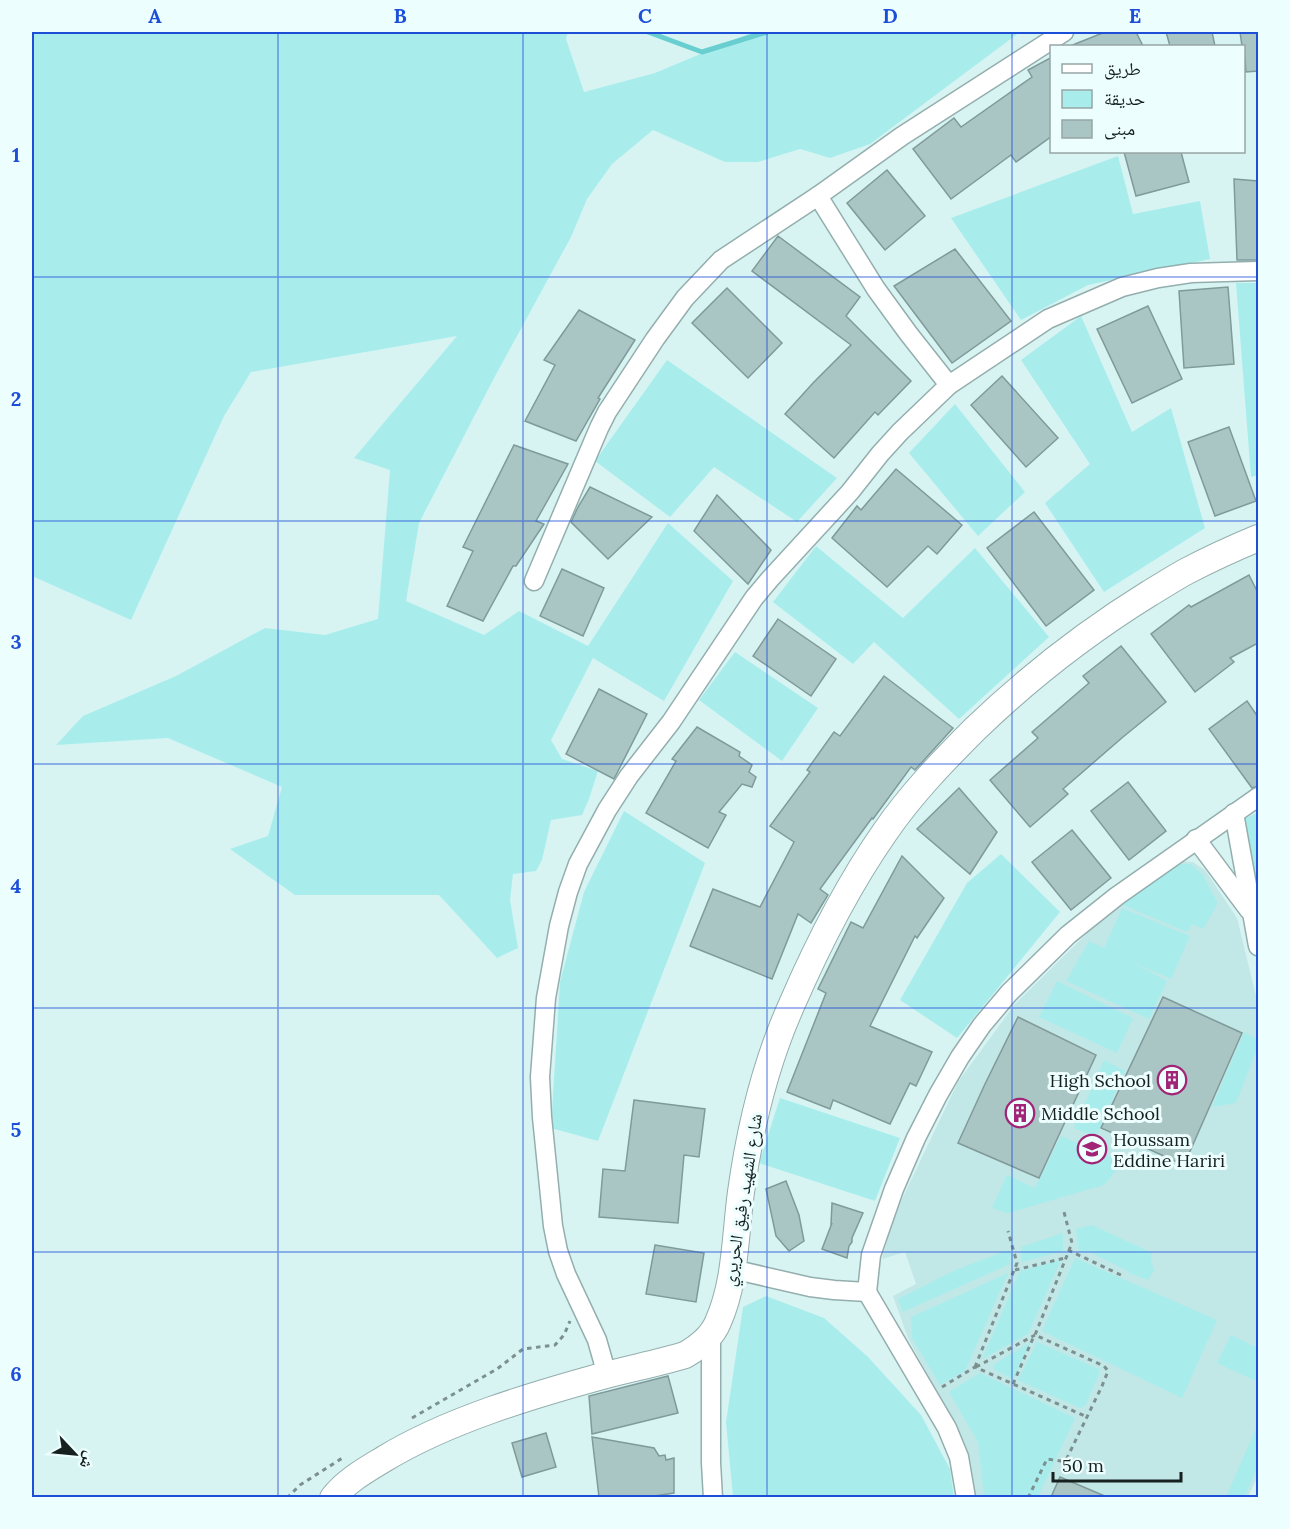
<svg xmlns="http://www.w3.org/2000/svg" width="1290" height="1529" font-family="Lora,'Noto Naskh Arabic',serif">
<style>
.built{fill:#c2e7e7}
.green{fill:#a8edec}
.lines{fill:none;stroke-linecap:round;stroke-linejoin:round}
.stream{stroke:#69cecf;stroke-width:5}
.building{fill:#a9c5c4;stroke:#809a9a;stroke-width:1.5}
.street-casing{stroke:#94aeae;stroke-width:21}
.secondary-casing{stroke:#94aeae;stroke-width:28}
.path{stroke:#7c908f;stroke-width:3;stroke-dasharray:4.5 4.5;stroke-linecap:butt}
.street{stroke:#fff;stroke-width:18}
.secondary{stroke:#fff;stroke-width:26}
.grid{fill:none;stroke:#1d4ed8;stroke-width:1.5;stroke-opacity:0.55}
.labels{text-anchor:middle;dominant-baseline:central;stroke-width:6;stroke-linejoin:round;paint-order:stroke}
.poi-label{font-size:18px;fill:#15201f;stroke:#edfefe;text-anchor:start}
.street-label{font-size:18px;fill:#15201f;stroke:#edfefe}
.neatline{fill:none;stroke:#1d4ed8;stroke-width:2}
.grid-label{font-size:20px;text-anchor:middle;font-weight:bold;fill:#1d4ed8}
</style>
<rect width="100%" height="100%" fill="#d7f4f3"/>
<path class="built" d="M1180,861L1193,862L1205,870L1237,918L1258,1004V1476L1248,1497H972L966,1446L908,1338L893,1296L916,1284L905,1252L882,1259L894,1216L958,1082L1015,1004L1118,903Z"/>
<g class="green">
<path d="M32,32H568L566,39L584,92L655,73L753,32H1020L870,144L830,158L800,149L758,162H725L653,130L612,164L587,199L571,237L493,380L419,523L406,601L484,635L519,611L588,646L668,523L733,581L664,701L593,658L551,740L562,759L598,771L589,799L582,815L551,820L542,860L536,871L513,874L510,900L518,948L497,958L439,895H295L230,849L268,836L282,787L168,738L56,745L83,716L176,676L265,628L325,635L378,619L390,470L354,458L457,336L251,372L224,416L131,620L32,576Z"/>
<path d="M1118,156L1133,214L1200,201L1210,259L1088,285L1021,320L951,218Z"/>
<path d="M1236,283H1258V475L1251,477Z"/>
<path d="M1081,316L1132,432L1171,408L1205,528L1104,592L1045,503L1090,464L1021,360Z"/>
<path d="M667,360L837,478L797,522L714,467L670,517L595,461Z"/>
<path d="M955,404L1025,492L978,536L909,453Z"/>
<path d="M816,546L903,618L975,548L1049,637L959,719L874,642L853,664L773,602Z"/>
<path d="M735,652L818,708L782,761L699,700Z"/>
<path d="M624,811L705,863L598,1141L551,1128L560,982L584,892Z"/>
<path d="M1258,812V889L1245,819Z"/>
<path d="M1001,854L1060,912L957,1038L900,1000L967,883Z"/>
<path d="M1180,864H1190L1202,874L1218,903L1203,929L1192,924L1187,932L1120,904Z"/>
<path d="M1122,908L1190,936L1171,979L1134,963L1167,981L1149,1019L1066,981L1089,941L1104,948Z"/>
<path d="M1057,981L1133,1018L1117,1053L1039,1017Z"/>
<path d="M1244,1032L1258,1040V1046L1236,1103L1212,1107Z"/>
<path d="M1104,1060L1125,1071L1096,1137L1074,1128Z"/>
<path d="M780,1098L900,1138L875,1201L759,1163Z"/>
<path d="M1061,1136L1119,1160L1120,1166L1104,1185L1008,1213L992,1208L1007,1175L1035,1188Z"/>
<path d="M1092,1225L1152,1253L1151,1261L1154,1270L1148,1280L1129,1273L1128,1271L1090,1252H1079L1076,1229Z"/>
<path d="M1063,1233V1251L1022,1262L1021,1247Z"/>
<path d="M1005,1251L1011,1252L1010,1264L903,1312L898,1299L953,1271Z"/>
<path d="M1075,1258L1217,1320L1182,1398L1042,1331Z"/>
<path d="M1061,1260L1028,1334L982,1359L1020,1271Z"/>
<path d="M1008,1273L965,1371L940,1385L912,1338L911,1317Z"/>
<path d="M766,1296L824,1318L868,1357L921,1415L950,1469L954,1497H733L726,1422L743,1307Z"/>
<path d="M1231,1335L1258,1348V1382L1217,1363Z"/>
<path d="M1031,1342L1013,1379L993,1369L994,1364Z"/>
<path d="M1037,1342L1099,1369V1374L1085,1406L1080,1408L1018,1380Z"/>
<path d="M980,1373L1075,1418L1038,1497H1010L1004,1495L1003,1497H984L978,1442L949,1392Z"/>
<path d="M1258,1424V1465L1245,1497H1226Z"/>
</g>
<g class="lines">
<path class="stream" d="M648,32L702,52L767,32"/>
</g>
<g class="building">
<path d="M1105,32H1136L1143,46H1070Z"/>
<path d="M1166,32H1212L1215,46H1170Z"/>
<path d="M1240,32H1258V71L1246,72L1244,46H1242Z"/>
<path d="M1052,57V136L1016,162L1011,155L951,199L913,149L954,118L961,127L1032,77L1028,70Z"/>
<path d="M1124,152H1181L1189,182L1136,196Z"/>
<path d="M887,170L925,216L885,250L847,203Z"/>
<path d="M1234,179L1258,181V260H1237Z"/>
<path d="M778,236L860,297L846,316L911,381L878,415L875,412L834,458L785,414L813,383L851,345L752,271Z"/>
<path d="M955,249L1011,321L952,363L894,286Z"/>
<path d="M1228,287L1234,364L1184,368L1179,291Z"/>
<path d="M727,288L782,343L748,378L692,323Z"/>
<path d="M1148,306L1182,379L1132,403L1097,329Z"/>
<path d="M579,310L635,340L598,398L600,399L576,441L525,421L555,365L544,360Z"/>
<path d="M1002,376L1058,438L1026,467L971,405Z"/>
<path d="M1229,427L1256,501L1215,516L1188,442Z"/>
<path d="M514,445L568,464L536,521L544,524L516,566H513L483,621L447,606L473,551L463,547Z"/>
<path d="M896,469L962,525L937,554L928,546L887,587L832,538L857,506L861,510Z"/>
<path d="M590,487L652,517L608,559L571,522L578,507Z"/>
<path d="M717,495L771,550L748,584L694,531Z"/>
<path d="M1034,512L1094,590L1046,626L987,548Z"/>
<path d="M562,569L604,588L583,636L540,616Z"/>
<path d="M1249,575L1258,593V643L1230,658L1234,662L1195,692L1151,634L1189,605L1191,607Z"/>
<path d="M778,619L836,659L811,696L753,656Z"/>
<path d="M1121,646L1166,702L1123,737L1063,789L1068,794L1030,827L990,780L1038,738L1032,732L1089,683L1083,676Z"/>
<path d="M884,676L953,728L915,770L911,767L873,819L872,818L820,889L828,895L811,923L798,914L772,979L690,946L713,889L760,907L794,842L770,826L810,772L807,770L834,732L840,736Z"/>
<path d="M599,689L647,714L614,779L566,754Z"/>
<path d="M1247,701L1258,717V786L1252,788L1209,729Z"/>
<path d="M697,727L740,752L739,756L752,765L749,772L756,777L752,787L742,784L719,812L726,815L708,848L646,813L676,761L672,759Z"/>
<path d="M1128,782L1166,831L1129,860L1091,811Z"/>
<path d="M959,788L997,832L970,874L917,829Z"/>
<path d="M1072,830L1111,878L1071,910L1032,862Z"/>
<path d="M902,856L944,898L917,938L915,936L870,1026L932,1052L916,1086L910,1083L890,1124L833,1100L830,1109L787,1092L826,993L818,989L851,922L863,928Z"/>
<path d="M1163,997L1242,1033L1184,1165L1101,1128Z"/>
<path d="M1018,1017L1096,1055L1039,1178L958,1143L985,1084Z"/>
<path d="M634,1100L705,1109L699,1157L684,1155L678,1223L599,1217L603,1169L625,1171Z"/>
<path d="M786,1181L799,1215L804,1241L789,1251L776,1236L766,1189Z"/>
<path d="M832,1203L863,1213L852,1238V1242L849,1246L847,1258L822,1249L832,1223L831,1224Z"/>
<path d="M655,1245L704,1253L696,1302L646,1294Z"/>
<path d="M668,1376L678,1413L592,1434L589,1396Z"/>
<path d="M546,1433L556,1467L522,1477L512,1443Z"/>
<path d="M592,1437L654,1448L659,1456L665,1455L666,1460L674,1458V1493L648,1497H599Z"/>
<path d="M1060,1477L1107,1497H1051Z"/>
</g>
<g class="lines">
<g class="street-casing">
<g id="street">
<path d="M818,196L876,289L908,333L949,385"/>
<path d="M534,581L599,428L607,412L655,339L685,298L721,260L818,196L902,136L1064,32"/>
<path d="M1234,813L1258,946"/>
<path d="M1196,839L1249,910"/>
<path d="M732,1269L810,1287L834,1290L867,1292L871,1255L894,1189L916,1138L938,1095L960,1057L982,1025L1009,993L1068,935L1117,896L1258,797"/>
<path d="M867,1292L947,1428L959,1457L966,1498"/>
<path d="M711,1334V1463L713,1498"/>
<path d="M607,1375L597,1340L566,1274L558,1251L553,1226L542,1117L540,1077L546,998L559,926L568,892L578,864L607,810L629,776L671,722L754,598L770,579L850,492L880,454L900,432L949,385L1048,319L1122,287L1158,278L1191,273L1258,271"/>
</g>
</g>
<g class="secondary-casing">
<path id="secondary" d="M333,1498C346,1481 366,1470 384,1459C448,1420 533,1395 606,1375C632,1368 659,1363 685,1355C699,1347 712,1337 718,1322C736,1282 735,1235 741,1192C750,1127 765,1064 792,1004C818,944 848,885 885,832C911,794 943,761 975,729C1029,677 1087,632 1150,593C1162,586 1174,578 1187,571C1210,559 1234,548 1258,538"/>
</g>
<g class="path">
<path d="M1068,1250L1123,1276"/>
<path d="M1015,1270L1065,1258"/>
<path d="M975,1367L1017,1263L1008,1231"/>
<path d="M976,1367L1035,1335"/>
<path d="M1013,1384L1034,1336"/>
<path d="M942,1387L975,1367L1087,1417"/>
<path d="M412,1418L497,1369L523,1349L555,1345L564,1335L570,1321"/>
<path d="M287,1498L300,1485L344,1457"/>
<path d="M1028,1498L1047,1459L1061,1461L1067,1458L1102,1386L1108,1371L1104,1366L1035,1335L1072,1243L1064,1212"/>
</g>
<use href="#street" class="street"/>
<use href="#secondary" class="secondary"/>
</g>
<path class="grid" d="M278,32V1498M523,32V1498M767,32V1498M1012,32V1498M32,277H1258M32,521H1258M32,764H1258M32,1008H1258M32,1252H1258"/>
<defs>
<g id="building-ring" transform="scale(1.5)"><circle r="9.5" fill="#edfefe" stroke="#a22477" stroke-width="1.5"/><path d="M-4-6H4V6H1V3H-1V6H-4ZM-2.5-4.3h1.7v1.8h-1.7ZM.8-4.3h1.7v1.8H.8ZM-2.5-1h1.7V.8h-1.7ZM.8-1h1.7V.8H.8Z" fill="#a22477"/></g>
<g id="school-ring" transform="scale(1.5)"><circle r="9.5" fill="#edfefe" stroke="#a22477" stroke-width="1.5"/><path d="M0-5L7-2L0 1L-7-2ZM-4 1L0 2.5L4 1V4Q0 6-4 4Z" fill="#a22477"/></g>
</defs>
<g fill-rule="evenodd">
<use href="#building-ring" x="1172" y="1080"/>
<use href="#building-ring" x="1020" y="1113"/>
<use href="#school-ring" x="1092" y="1149"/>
</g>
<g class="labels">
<g class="poi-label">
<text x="1151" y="1080" text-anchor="end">High School</text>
<text x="1041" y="1113">Middle School</text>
<text x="1113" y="1139">Houssam<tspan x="1113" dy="21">Eddine Hariri</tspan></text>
</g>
<g class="street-label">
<text transform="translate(742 1200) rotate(-81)">شارع الشهيد رفيق الحريري</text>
</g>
</g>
<rect width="1290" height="1529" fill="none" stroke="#edfefe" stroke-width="66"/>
<rect x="1050" y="45" width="195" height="108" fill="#edfefe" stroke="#97a5a5" stroke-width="1.5"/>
<rect x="1062" y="64" width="30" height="9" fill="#ffffff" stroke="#97a5a5" stroke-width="1.5"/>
<text x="1104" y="75" font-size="18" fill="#15201f">طريق</text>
<rect x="1062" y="90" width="30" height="18" fill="#a8edec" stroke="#97a5a5" stroke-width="1.5"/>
<text x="1104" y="105" font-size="18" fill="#15201f">حديقة</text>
<rect x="1062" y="120" width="30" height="18" fill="#a9c5c4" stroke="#97a5a5" stroke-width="1.5"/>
<text x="1104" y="135" font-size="18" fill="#15201f">مبنى</text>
<g transform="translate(75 1454) rotate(116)" stroke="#edfefe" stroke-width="4.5" paint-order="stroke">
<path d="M0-4.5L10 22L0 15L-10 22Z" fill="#15201f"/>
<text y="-9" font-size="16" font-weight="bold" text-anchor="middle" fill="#15201f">ش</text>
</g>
<path d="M1053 1472v9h128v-9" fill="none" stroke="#15201f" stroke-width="3"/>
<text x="1062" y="1472" font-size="18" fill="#15201f" stroke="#edfefe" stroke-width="4.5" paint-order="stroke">50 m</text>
<rect x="33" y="33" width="1224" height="1463" class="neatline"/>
<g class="grid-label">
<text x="155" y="23">A</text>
<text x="400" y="23">B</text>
<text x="645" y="23">C</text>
<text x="890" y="23">D</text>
<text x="1135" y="23">E</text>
<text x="16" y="162">1</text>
<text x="16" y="406">2</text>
<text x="16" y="649">3</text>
<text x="16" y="893">4</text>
<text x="16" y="1137">5</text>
<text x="16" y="1381">6</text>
</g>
</svg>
